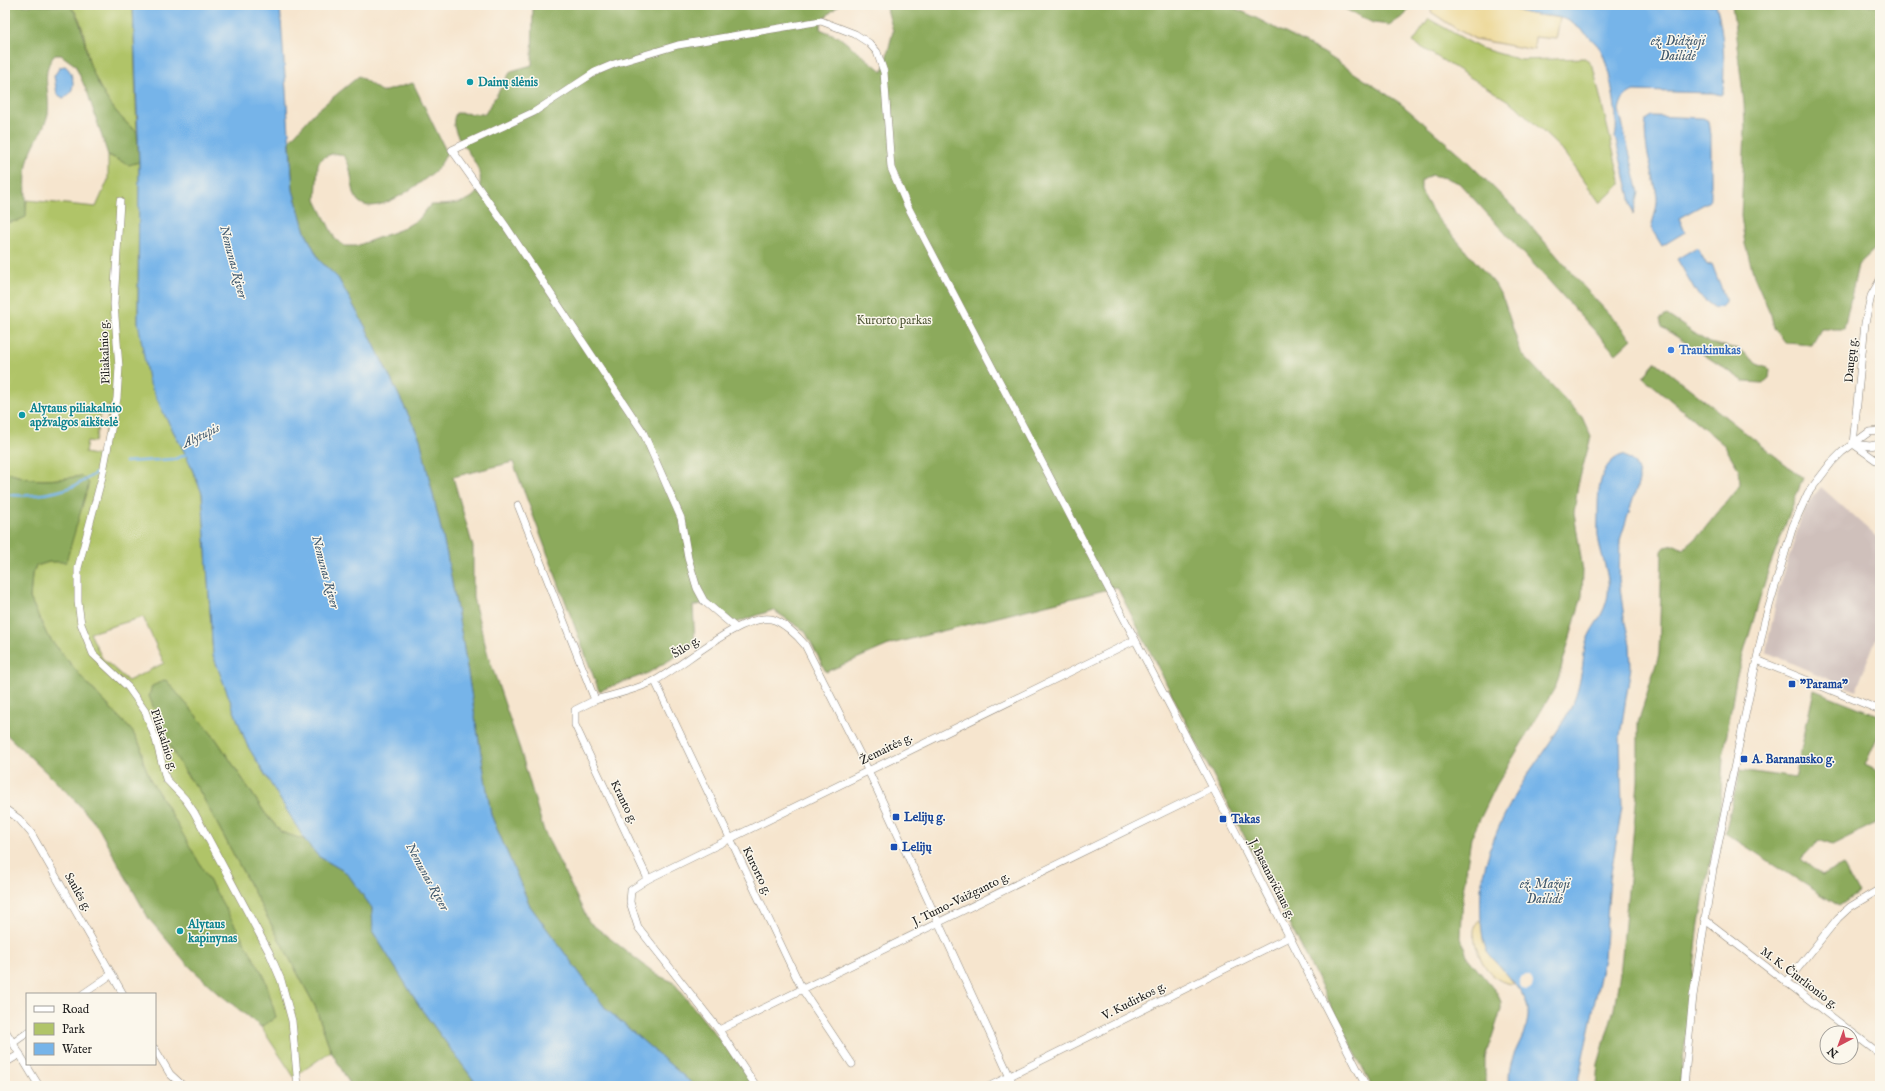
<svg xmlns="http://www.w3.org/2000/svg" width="1885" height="1091" font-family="'IM FELL English',serif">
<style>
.industrial{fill:#cfc0bb}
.green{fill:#b0c468;stroke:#667042;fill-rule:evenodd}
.forest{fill:#8caa5c;stroke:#54633c}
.sand{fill:#eeda9e;stroke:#857b5d}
.water{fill:#76b4e9;stroke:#496882}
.pier{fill:#f6e5ce}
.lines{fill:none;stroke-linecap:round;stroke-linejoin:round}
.stream{stroke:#76b4e9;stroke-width:2.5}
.minor-casing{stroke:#898075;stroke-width:8}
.minor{stroke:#fff;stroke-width:7}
.culture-dot{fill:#0f9aa8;stroke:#fbf7ec;stroke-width:1.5}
.shop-dot{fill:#3f7fe0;stroke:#fbf7ec;stroke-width:1.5}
.transit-dot{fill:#1a4fb4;stroke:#fbf7ec;stroke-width:1.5}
.labels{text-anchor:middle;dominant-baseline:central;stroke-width:3;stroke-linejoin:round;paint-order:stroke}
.culture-label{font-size:12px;font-weight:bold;fill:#0d838f;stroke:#fbf7ec;text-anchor:start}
.park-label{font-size:12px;fill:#505737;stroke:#fbf7ec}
.shop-label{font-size:12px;font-weight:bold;fill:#366cbe;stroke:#fbf7ec;text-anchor:start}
.street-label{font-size:12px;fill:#1c1c1c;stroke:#fbf7ec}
.transit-label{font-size:12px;font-weight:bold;fill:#164399;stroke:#fbf7ec;text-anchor:start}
.water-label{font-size:13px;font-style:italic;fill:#40596e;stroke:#fbf7ec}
</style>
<rect width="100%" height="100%" fill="#fbf7ec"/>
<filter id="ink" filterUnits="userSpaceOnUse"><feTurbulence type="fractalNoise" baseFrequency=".025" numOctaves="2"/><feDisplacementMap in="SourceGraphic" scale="8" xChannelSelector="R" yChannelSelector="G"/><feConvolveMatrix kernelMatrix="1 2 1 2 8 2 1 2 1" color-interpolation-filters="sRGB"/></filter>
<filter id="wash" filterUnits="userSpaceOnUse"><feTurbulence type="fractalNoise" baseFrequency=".012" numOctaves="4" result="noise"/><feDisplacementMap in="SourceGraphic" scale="16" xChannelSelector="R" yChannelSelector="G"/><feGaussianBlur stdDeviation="0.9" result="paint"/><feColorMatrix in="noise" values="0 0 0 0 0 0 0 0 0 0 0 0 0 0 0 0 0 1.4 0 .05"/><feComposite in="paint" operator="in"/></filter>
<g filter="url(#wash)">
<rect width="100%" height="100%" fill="#f6e5ce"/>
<path class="industrial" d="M1821,487L1880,540V639L1877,636L1856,691L1766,652L1778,592L1802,515L1811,499Z"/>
<g class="green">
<path d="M69,5H133L137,132C116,116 101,93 91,68C84,48 86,19 69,5Z"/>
<path d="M1429,19L1480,48L1521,60L1585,58L1593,67L1621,184L1600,203L1562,150L1515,105L1413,42Z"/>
<path d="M108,155L129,164L139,162L138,322L165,416L186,455L202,493L213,655L247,745L305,840L281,832L265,813L216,739L186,704L185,773L199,790L315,1006L331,1051L294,1077L261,1027L276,1017L169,810L151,781L143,761L141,747L132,731L83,679L47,635L30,598L32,574L36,566L49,562L82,476C52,480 33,484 5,471V335L7,319L5,287V223L17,221L25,217L27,200L96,207L108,180ZM102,406L110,407L100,456L85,453L87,441L95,442ZM143,617L164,663L128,681L102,658L90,633Z"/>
</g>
<g class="forest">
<path d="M5,5L70,6C85,23 83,47 91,67C100,92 116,116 137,132L139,162L129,165L108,155L88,94L75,65L61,55H55C39,71 51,94 48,114C44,132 30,146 27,165C24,182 27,200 26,217L17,221L5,223Z"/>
<path d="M533,5H839L821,21L820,29L839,37L883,72L893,31L886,5H1227L1250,15L1324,53L1400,103L1464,158L1524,218L1584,287L1632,339L1616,354L1459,183L1446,178L1431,175L1421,181V191L1434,214L1495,284L1504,301L1521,353L1582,417L1591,437L1578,485L1574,513L1583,571L1582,596L1556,686L1496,786L1471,838L1463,891L1461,938L1468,958L1497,993L1501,1002V1010L1485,1058V1081L1486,1086H1372L1117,587L891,644L826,672L805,631L773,610L735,623L706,603L693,606L695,645L648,673L599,691L513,462L453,477L473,547V598L488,655L520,749L544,831L589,922L657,975L673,982L757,1086H695L606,1009L530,906L491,815L462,637L447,555L420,439L366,328L338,278L320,261L305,232L293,190L290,140L314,113L359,76L382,92L413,83L447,153C444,158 441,165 437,169C424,181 377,218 359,202C347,191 357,149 332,154C326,156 321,158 318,164L316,200L335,239L345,246H356L402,229L419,219L430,205C446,205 473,205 479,188C489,161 443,137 456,113L485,114L511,71L532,65Z"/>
<path d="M1337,5H1411L1405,15L1390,25L1373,23Z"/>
<path d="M1732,5H1880V244L1858,265L1844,329H1821L1812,345L1786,343L1774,328L1771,315L1754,276L1745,244L1741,216L1745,130L1744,103Z"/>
<path d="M1667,315L1709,343L1739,349L1757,364L1770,369L1769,378L1763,383L1745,382L1662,327L1660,319Z"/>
<path d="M1656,362L1803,478L1769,568L1736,679L1723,758L1720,810L1699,923L1680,1086H1596L1598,1064L1614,1009L1621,966L1638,782V723L1659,654L1662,551L1665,547L1675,545L1683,549L1701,533L1740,485L1739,470L1724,445L1643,377Z"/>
<path d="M5,471C33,484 52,480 82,476L89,483L66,562H49L36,566L32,574L30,598L47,635L83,679L132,731L141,747L143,761L151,781L169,810L264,976L276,1017L261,1027L217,992L188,965L149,919L98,827L73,798L5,733Z"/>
<path d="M166,680L216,739L265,813L281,832L305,840L318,856L347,873L372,908L373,932L422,1010L478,1086H351L331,1051L315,1006L199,790C175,762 162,730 149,696L152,686Z"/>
<path d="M1814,690L1880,716V731L1865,765L1880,772V821L1832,845L1819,840L1801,859L1822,876L1843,865L1858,893L1839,906L1725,833L1740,770L1795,778Z"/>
</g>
<g class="sand">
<path d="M1432,5H1504L1530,14L1560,18L1556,39L1535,37L1534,50L1475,39L1455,28L1431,12Z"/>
<path d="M1479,920L1482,925L1483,939L1514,984C1490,984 1474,954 1474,931C1474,928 1477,923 1479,920Z"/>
</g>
<g class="water">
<path d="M133,5H280L293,190L305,232L320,261L338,278L366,328L420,439L447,555L462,637L491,815L530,906L606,1009L695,1086H478L422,1010L373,932L372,908L347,873L318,856L305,840L247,745L213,655L202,493L186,455L165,416L148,380L138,322L139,162Z"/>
<path d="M1504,5H1716C1724,32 1725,64 1723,92L1721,95L1713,93L1634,91C1624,95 1621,100 1619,110L1639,193L1633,215L1629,193L1615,137C1620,122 1609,65 1601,50C1595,41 1574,22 1564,19C1553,15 1541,16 1530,14C1521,12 1512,8 1504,5Z"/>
<path d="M65,66C75,73 77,94 63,98L57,94L54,76L60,67Z"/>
<path d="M1652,116L1703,118L1709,121L1711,135V198L1708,202L1679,218L1685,232L1662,246L1651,228C1653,219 1658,207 1657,197C1654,171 1642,147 1646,120Z"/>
<path d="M1697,247L1707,265L1712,264L1725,298V303L1721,307L1715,308L1698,295L1677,259Z"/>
<path d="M1622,455C1634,460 1640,468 1639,481L1620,540L1619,579L1624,618L1630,644L1631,667L1620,736L1622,807L1610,879L1604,958L1577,1086H1510C1504,1055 1530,1038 1528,1010C1528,993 1497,965 1487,951C1480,939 1480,903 1481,889C1486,847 1507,806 1530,771C1543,752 1557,733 1568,713C1575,702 1579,687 1581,674C1584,663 1583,651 1587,640C1592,627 1602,617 1606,603C1613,582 1603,563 1599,542C1597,534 1598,524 1598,515C1598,493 1598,464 1622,455Z"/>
</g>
<circle class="pier" cx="1526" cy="983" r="7"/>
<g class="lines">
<g class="stream">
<path d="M125,462L175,459L187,454"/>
<path d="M5,494C26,498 54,494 74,486C82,483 89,477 96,473"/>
</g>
</g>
</g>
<g filter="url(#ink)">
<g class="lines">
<g class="minor-casing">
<g id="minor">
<path d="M120,201L114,304L119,367L117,398L102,477L78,568V602L81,624L93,654L128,687L145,711L156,740L166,779L185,799L194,812L269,952L281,980L292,1021L298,1086"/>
<path d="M1853,444L1865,323L1871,296L1880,280"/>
<path d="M1853,444L1880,463"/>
<path d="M1855,444L1870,446L1880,444"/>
<path d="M518,505L595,700L575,710V725L648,879L631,890L630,902L638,927L719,1030L756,1086"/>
<path d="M736,628L704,601L697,588L688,558L681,518L643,432L505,225L452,150L534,112L595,72L614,64L678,45L821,21L855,34L869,43L877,52L884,72L891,168L907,205L1213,788L1366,1086"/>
<path d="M1757,660L1880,710"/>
<path d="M655,681L802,989L852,1064"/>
<path d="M595,700C614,695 639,689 656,680C684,665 741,614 771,619C782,621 798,636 805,645L868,770L1014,1086"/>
<path d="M5,809L19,819L31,833L123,994"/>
<path d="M648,879L1135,640"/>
<path d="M1704,919L1880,1054"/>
<path d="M1786,983L1838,918L1850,907L1880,889"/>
<path d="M83,994L112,974"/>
<path d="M5,1030L39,1086"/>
<path d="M719,1030L1213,788"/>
<path d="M13,1043L27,1033"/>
<path d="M155,1049L170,1074L183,1086"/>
<path d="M5,1063L20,1054"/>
<path d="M990,1086L1289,937"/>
<path d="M1684,1086L1693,996L1713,869L1765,620L1793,526L1808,493L1831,463L1842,452L1869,432L1880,431"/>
</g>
</g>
<use href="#minor" class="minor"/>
</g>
</g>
<g class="culture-dot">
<circle cx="470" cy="82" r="4"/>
<circle cx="22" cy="415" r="4"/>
<circle cx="180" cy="931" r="4"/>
</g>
<circle class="shop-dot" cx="1671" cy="350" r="4"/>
<g class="transit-dot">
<rect x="1788" y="680" width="8" height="8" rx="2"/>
<rect x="1740" y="755" width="8" height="8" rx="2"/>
<rect x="892" y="813" width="8" height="8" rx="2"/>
<rect x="1219" y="815" width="8" height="8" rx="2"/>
<rect x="890" y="843" width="8" height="8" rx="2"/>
</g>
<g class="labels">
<g class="culture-label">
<text x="478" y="82">Dainų slėnis</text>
<text x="30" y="408">Alytaus piliakalnio<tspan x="30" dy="14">apžvalgos aikštelė</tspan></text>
<text x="188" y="924">Alytaus<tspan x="188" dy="14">kapinynas</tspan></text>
</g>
<g class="park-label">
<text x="894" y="320">Kurorto parkas</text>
</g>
<g class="shop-label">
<text x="1679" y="350">Traukinukas</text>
</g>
<g class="street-label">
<text transform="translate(105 352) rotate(-92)">Piliakalnio g.</text>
<text transform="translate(1851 360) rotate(-85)">Daugų g.</text>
<text transform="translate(686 647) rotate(-33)">Šilo g.</text>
<text transform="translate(164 740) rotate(72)">Piliakalnio g.</text>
<text transform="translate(886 749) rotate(-26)">Žemaitės g.</text>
<text transform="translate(624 802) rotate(64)">Kranto g.</text>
<text transform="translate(757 871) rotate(64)">Kurorto g.</text>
<text transform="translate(1272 879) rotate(63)">J. Basanavičiaus g.</text>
<text transform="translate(78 892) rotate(60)">Saulės g.</text>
<text transform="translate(961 899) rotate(-26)">J. Tumo-Vaižganto g.</text>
<text transform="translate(1799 978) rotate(37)">M. K. Čiurlionio g.</text>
<text transform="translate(1134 1001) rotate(-27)">V. Kudirkos g.</text>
</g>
<g class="transit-label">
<text x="1800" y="684">"Parama"</text>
<text x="1752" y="759">A. Baranausko g.</text>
<text x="904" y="817">Lelijų g.</text>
<text x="1231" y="819">Takas</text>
<text x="902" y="847">Lelijų</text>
</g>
<g class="water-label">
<text x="1678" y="41">ež. Didžioji<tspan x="1678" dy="15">Dailidė</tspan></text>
<text transform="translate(233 262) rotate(75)">Nemunas River</text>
<text transform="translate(201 436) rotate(-26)">Alytupis</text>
<text transform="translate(325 572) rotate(75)">Nemunas River</text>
<text transform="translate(427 877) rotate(61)">Nemunas River</text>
<text x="1545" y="884">ež. Mažoji<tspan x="1545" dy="15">Dailidė</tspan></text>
</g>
</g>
<rect width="1885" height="1091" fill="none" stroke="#fbf7ec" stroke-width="20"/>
<rect x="26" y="993" width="130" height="72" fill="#fbf7ec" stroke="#a29f99"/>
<rect x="34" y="1006" width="20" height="6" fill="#ffffff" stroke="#a29f99"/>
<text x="62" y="1013" font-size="12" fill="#1c1c1c">Road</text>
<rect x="34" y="1023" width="20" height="12" fill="#b0c468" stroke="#a29f99"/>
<text x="62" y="1033" font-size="12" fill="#1c1c1c">Park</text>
<rect x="34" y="1043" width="20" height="12" fill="#76b4e9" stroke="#a29f99"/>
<text x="62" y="1053" font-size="12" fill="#1c1c1c">Water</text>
<g transform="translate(1839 1045) rotate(221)"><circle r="19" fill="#fbf7ec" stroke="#a29f99"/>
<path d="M0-3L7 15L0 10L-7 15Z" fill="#d1495b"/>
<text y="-6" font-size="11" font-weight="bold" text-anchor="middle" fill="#1c1c1c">N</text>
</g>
</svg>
